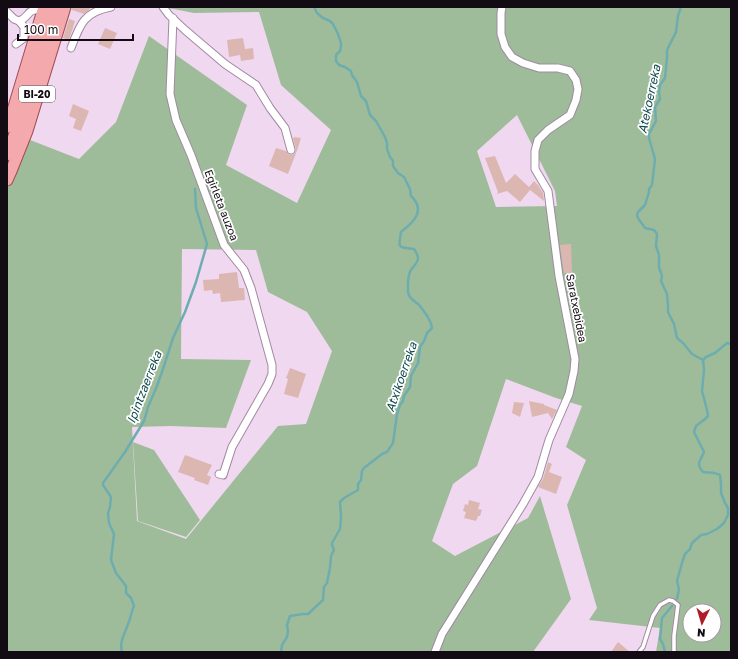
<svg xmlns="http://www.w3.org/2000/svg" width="738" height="659" font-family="'Golos Text',sans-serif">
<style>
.green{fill:#9fbc9a;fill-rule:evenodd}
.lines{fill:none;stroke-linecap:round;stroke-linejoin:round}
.stream{stroke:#6eadaf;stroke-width:2.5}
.building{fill:#dcb7b2}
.service-casing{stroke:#a08aa1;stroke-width:5.5}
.minor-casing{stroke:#a08aa1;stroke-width:9}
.primary-casing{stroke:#a14d53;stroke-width:13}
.service{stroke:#fff;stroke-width:3.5}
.minor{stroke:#fff;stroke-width:7}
.primary{stroke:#f4a9ad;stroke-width:11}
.labels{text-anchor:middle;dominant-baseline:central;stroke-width:3.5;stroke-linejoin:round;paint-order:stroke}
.shield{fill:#fff;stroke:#5a545a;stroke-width:1}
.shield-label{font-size:10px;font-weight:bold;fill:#130b13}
.street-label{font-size:11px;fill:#130b13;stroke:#fff}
.water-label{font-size:12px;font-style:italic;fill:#0d484a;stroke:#fff}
</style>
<rect width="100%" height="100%" fill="#f0d8f1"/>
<g class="green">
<path d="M163,7H731V652H656L660,628L589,620L597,608L567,505L586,460L566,447L582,406L556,398L506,379L477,466L453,484L432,541L455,556L528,518L540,496L571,599L533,652H7V131L79,159L116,122L149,36L247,105L226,165L297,203L331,130L281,85L259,12L194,13ZM517,115L555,191L557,206L496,207L477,151ZM182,249L256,250L268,292L307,312L332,351L306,424L278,426L186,539L137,521L132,427L171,426L226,428L251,360L181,359ZM690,611H714V635H690Z"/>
<path d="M133,442L154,450L200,520L186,537L138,521Z"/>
</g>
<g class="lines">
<g class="stream">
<path d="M681,7L678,16L676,32L667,50V58L665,78L660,85L659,92L660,99L655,107L656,121L649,134V138L655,159L652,185L649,189V192L645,205L638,212L637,215L638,218L645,228L654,230L657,234L656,246L659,255V267L662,276L661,281L667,294L668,305V312L674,324L677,338L683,343L692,354L703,360"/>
<path d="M677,599L679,589L677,581L682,563L685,554L690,549L692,543L701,535L707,534L717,529L724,523L728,515V508L725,503L721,493V484L720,475C715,472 709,473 703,472C695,462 701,461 704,452L694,432L696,426L705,419L708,416L707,410L702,391L704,370L703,360L706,357L715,353L727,343L731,344"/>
<path d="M122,652C119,641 125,634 128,624C131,618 131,612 134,606L131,598L126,593V586L116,573L111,560L114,534L109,523L108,513L110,507L111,497L103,485V483L125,452L144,421L148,407L157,386L164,366L173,338L185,312L196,282L207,244L196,208L195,189"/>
<path d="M281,652L282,645L287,637L288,631L287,625L290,616L303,614H308L323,600L324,587L327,583L330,568L331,556L334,550L332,545V543L340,529L341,517L340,502L344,498L358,490V484L361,480L362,471L364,468L382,454L387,452L393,443L397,414L400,405L403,401L404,396L410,387L411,376L418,363L420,347L424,341L427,333L432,328C431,319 425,313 420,306C416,301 409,300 408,292C408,286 407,276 411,270C418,261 421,259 414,249C398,247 398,249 401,232C414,222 426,210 411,196L410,189L404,177L398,173L393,166V161L390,157L387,149V143L385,137L376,121L370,115L366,101L361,96L357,82L352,75L351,71L345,67L339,65L336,61V55L340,51L341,46V43L338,34L333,24L330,21L323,18L317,13L314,7"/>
<path d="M665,652L663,644L660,639L662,618L672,606"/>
</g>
</g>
<g class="building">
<path d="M72,7H90V9L84,14L72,10Z"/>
<path d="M69,19L75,21L69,40L63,38Z"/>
<path d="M105,28L117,33L110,49L98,44Z"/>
<path d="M243,38L245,49L253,48L254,59L241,61L240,55L229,57L227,40Z"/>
<path d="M73,104L89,111L81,131L73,128L76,119L69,116Z"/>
<path d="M294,137L301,138L298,148L288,174L269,166L276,148L286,151L289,155H292L295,153L296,149L293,139Z"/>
<path d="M495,156L506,183L515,174L529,187L534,181L538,185L543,193L544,201L530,190L520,202L507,191L497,194L498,192L485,158Z"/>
<path d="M571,244L572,273H564L560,245Z"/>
<path d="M237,272L239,288H244L245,300L221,302L220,293L213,294L212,290L204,291L203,280L219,279V274Z"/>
<path d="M290,368L306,374L298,398L284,394L288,379L286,378Z"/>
<path d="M529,401L544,404V405L557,410L552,419L548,413L532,417Z"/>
<path d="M514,402L524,403L520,417L512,413Z"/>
<path d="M185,455L212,465L207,475L211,477L208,485L194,480L195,478L178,472Z"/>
<path d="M548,462L552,464L549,472L562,477L556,494L538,487L543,479Z"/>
<path d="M469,500L480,503L478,509L482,510L480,516H478L476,521L464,518L466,512L463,511L465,504L468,505Z"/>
<path d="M618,642L630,652H611Z"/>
</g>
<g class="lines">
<g class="service-casing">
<path id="service" d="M639,652L643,647L653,616L660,605L669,600L673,601L678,605L674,636V652"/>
</g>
<g class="minor-casing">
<g id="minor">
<path d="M163,7L169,15L185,30L225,64L256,85L270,108L285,128L291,150"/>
<path d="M7,12L14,19L19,21C31,17 25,8 43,10"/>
<path d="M173,18L170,94L176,120L191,155L224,245L244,270L251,288L272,365V374L268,384L232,447L223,475L219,474"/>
<path d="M16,44L24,38V27L19,21"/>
<path d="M71,48C80,24 84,12 111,7"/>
<path d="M435,652L442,634L523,504L538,477L549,440L569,394L574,371L575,359L559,276L548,191L535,169V151L538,140L548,130L570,115L576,100L578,89L576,80L570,71L558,68H539L523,63L512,57L505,47L501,34V13L502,7"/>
</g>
</g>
<g class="primary-casing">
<g id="primary">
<path d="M7,127L13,110L44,7"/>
<path d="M7,155C26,107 39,56 55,7"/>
<path d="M7,180L11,171L27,131L65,7"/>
</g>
</g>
<use href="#service" class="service"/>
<use href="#minor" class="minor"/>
<use href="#primary" class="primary"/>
</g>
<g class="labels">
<rect class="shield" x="19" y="86" width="36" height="16" rx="3"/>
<g class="shield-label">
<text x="37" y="94">BI-20</text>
</g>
<g class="street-label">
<text transform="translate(222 205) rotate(69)">Egirleta auzoa</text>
<text transform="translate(577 308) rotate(79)">Saratxebidea</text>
</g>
<g class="water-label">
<text transform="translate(649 99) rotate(-78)">Atekoerreka</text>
<text transform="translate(401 377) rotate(-71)">Atxikoerreka</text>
<text transform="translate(144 387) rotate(-69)">Ipintzaerreka</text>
</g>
</g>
<rect width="738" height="659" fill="none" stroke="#130b13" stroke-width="16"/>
<g transform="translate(702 623) rotate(185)"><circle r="19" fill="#ffffff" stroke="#a19da1"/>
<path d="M0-3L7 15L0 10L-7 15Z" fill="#af1c28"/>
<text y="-6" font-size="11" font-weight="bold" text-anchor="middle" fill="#130b13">N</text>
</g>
<path d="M18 34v6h115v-6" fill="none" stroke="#130b13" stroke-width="2"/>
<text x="24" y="34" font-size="12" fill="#130b13" stroke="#ffffff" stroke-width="3" paint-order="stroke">100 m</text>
</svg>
